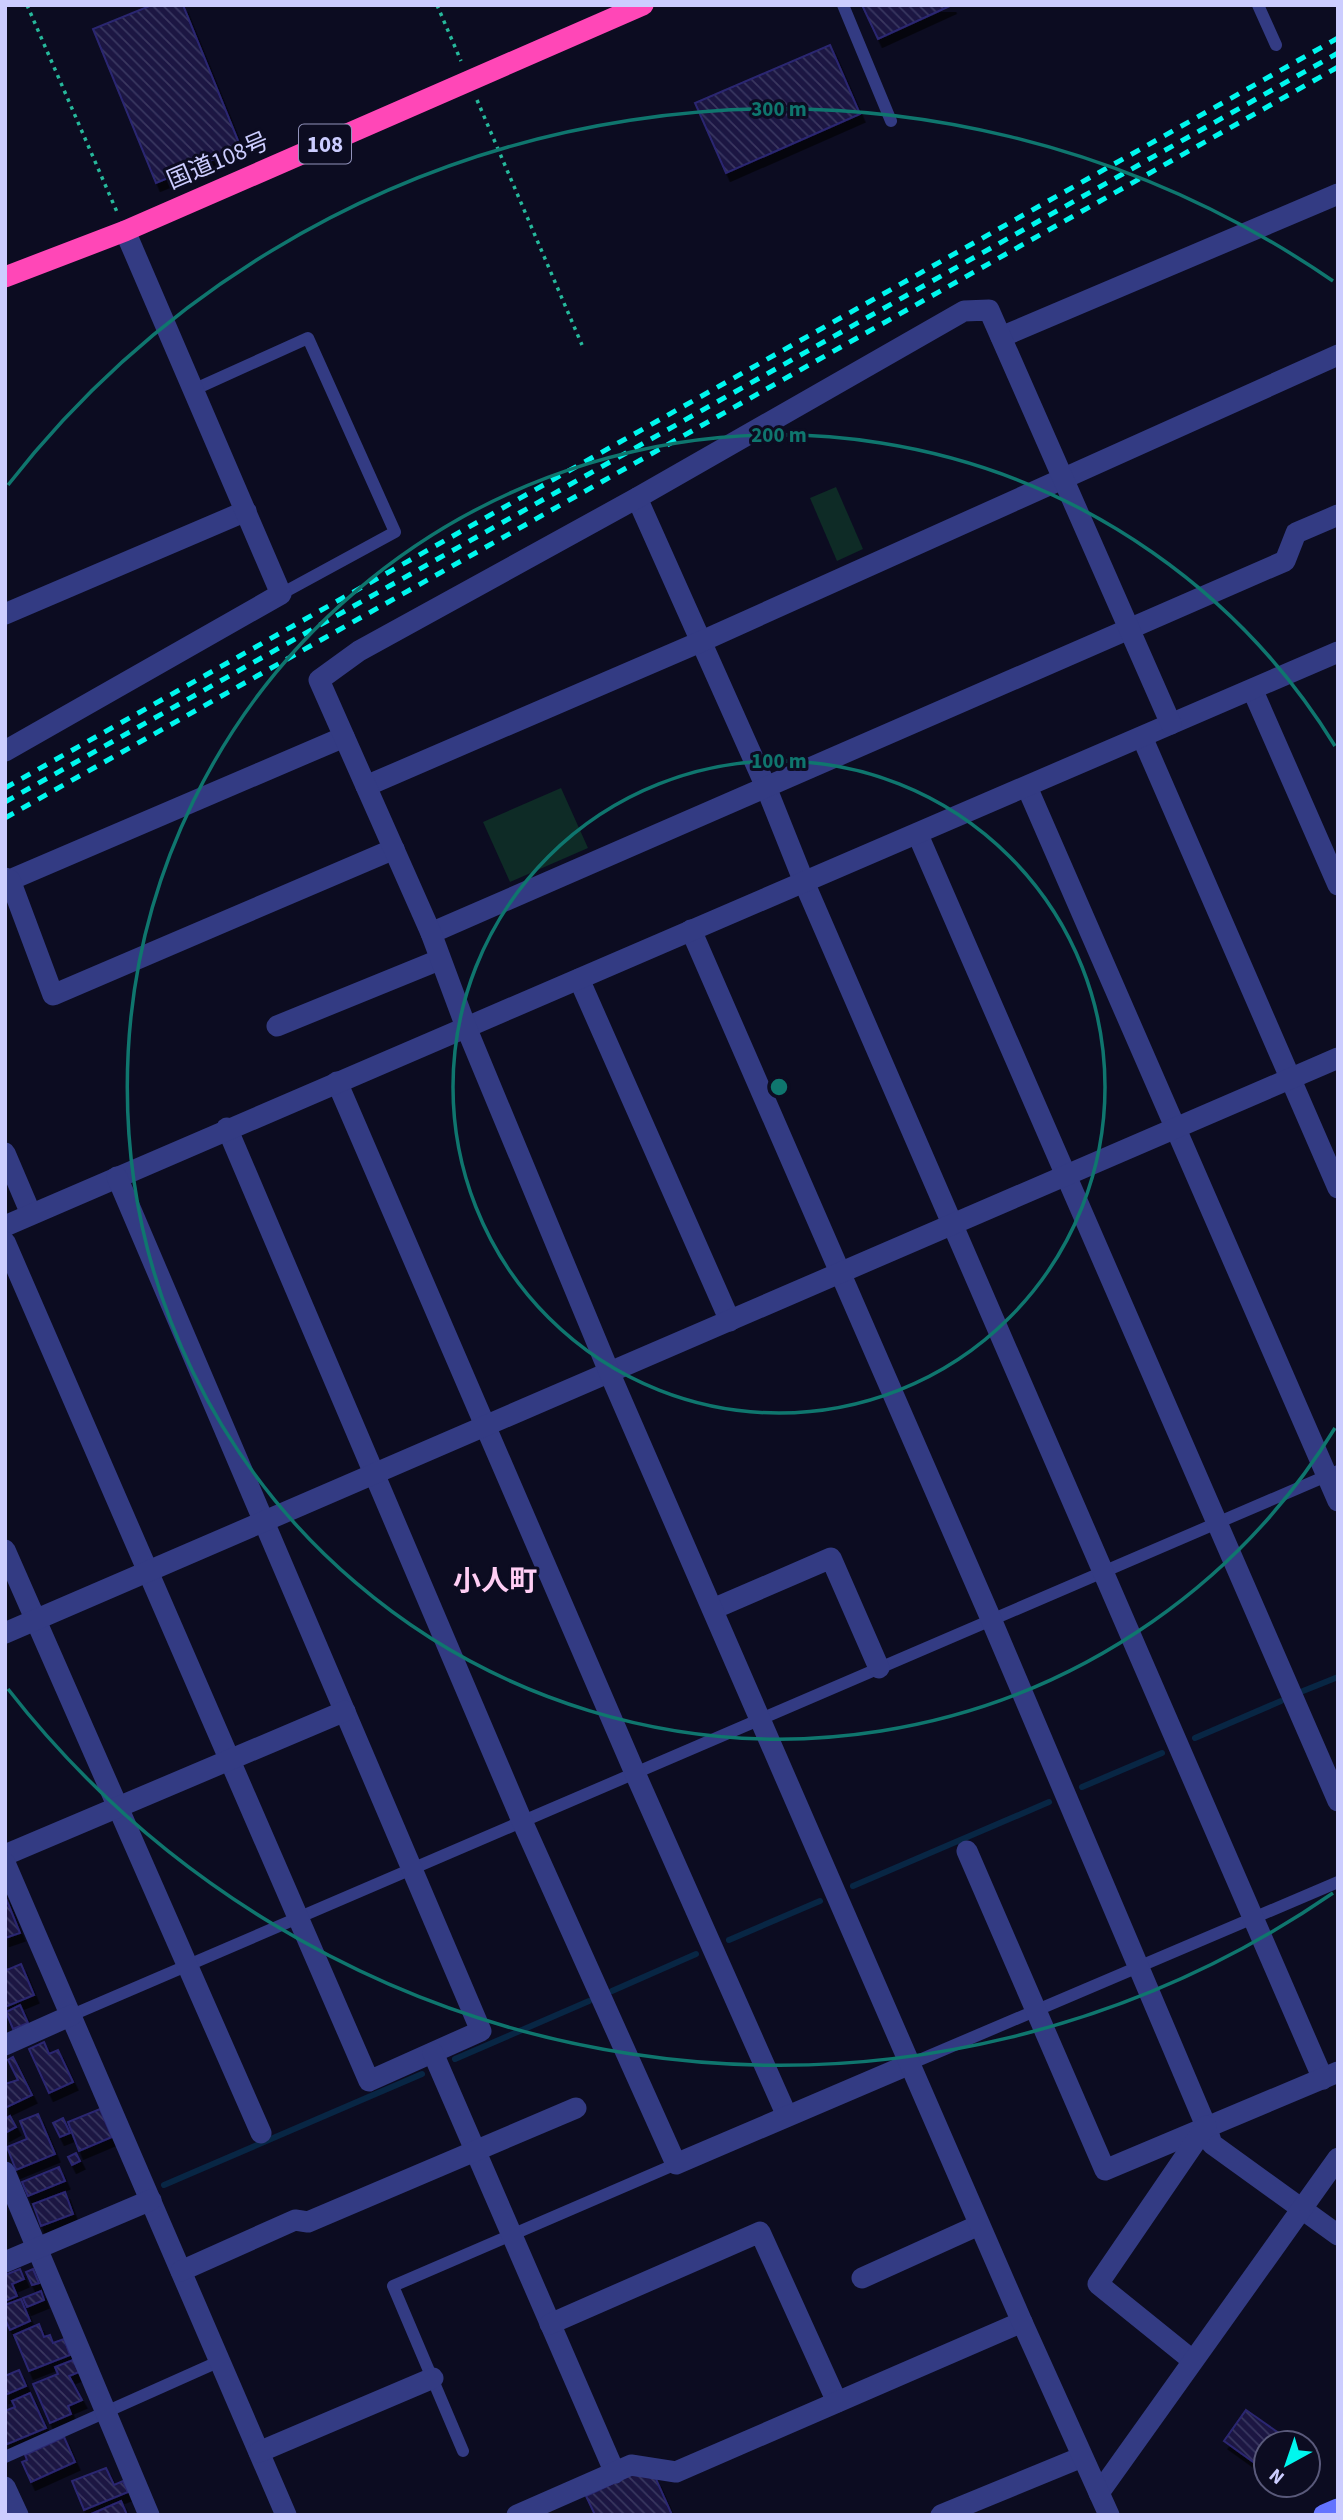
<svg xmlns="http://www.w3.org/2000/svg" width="1343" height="2520" font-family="'Source Sans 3','Noto Sans JP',sans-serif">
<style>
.green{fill:#0e2b26}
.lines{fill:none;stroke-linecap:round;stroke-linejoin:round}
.stream{stroke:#082644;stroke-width:6}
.building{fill:url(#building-back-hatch);stroke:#2c2771;stroke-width:2;filter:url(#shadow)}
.path{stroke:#26b99c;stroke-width:3.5;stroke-dasharray:3.5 5;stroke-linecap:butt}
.lane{stroke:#333b83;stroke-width:12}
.street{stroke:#333b83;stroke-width:21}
.secondary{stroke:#6373ff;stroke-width:21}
.highway{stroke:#ff47b7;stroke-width:21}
.rail{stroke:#00f7ee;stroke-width:5;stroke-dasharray:10 9;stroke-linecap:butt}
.ring{fill:none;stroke:#0f766e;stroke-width:3.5}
.labels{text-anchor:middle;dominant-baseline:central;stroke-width:6;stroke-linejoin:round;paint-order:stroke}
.shield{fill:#0c0c21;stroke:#9293bc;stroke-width:2}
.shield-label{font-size:23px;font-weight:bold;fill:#cccdff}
.street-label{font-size:24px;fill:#cccdff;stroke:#0c0c21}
.quarter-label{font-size:28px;font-weight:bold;fill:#ffcef4;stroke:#0c0c21}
.centre{fill:#0f766e;stroke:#0c0c21;stroke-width:3.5}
.ring-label{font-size:21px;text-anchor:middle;font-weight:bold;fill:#0f766e;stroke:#0c0c21;stroke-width:6;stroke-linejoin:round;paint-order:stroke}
</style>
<defs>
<pattern id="building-back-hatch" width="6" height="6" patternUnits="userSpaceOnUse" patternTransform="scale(1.75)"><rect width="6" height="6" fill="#1a1643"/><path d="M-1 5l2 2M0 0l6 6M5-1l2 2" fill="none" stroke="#3a375f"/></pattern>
<filter id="shadow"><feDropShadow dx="4.5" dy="8" stdDeviation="0" flood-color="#0009"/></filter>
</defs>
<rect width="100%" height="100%" fill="#0c0c21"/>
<g class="green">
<path d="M836,487L863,549L837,561L810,498Z"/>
<path d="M561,788L588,848L510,882L483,822Z"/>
</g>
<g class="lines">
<g class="stream">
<path d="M1303,1691L1338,1677"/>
<path d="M1195,1738L1281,1701"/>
<path d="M1082,1787L1162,1753"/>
<path d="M853,1886L1049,1802"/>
<path d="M729,1940L820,1901"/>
<path d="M612,1991L696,1954"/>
<path d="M455,2059L589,2001"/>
<path d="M164,2185L422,2074"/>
</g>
</g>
<g class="building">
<path d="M152,5H183L241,148L156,183L93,29Z"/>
<path d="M862,5H952L878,39Z"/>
<path d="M830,45L860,114L726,173L695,103Z"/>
<path d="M5,1896L20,1933L5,1938Z"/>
<path d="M21,1964L34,1995L5,2007V1965L7,1970Z"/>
<path d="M20,2005L28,2023L13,2029L6,2012Z"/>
<path d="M44,2042L49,2054L58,2050L73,2082L49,2093L29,2049Z"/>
<path d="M13,2057L32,2095L5,2108V2084L18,2080L8,2060Z"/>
<path d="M100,2109L112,2137L79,2151L68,2122Z"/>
<path d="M38,2114L55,2154L16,2170L7,2147L27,2139L20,2121Z"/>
<path d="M10,2116L16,2127L5,2133V2119Z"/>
<path d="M63,2118L70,2133L60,2137L53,2123Z"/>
<path d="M76,2153L80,2161L72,2165L68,2157Z"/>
<path d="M59,2167L65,2181L28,2196L22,2182Z"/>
<path d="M65,2192L73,2214L41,2226L33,2204Z"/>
<path d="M20,2269L24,2279L12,2284L17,2296L5,2301V2275Z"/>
<path d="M33,2269L39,2283L32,2285L26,2272Z"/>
<path d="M41,2291L44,2300L27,2307L23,2298Z"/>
<path d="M21,2299L30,2321L10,2330L5,2319V2305Z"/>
<path d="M39,2324L44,2337L50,2335L53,2343L64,2339L70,2355L29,2371L14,2335Z"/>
<path d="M73,2360L79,2372L69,2376L82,2400L68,2406L71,2414L50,2423L33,2384L58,2374L55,2367Z"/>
<path d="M19,2370L26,2386L5,2395V2376Z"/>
<path d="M30,2393L46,2428L5,2445V2411L15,2407L12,2401Z"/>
<path d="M1246,2410L1293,2443H1266V2471L1224,2441Z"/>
<path d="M64,2437L75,2462L31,2482L22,2462L27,2460L25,2455Z"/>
<path d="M106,2468L114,2485L123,2481L128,2492L84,2510L72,2481Z"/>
<path d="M635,2473L656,2479L672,2515H595L586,2496Z"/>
<path d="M121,2501L127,2515H89Z"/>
</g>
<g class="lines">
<g class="path">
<path d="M27,5L117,212"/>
<path d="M437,5L461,61"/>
<path d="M477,100L582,345"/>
</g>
<g class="lane">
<path d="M843,5L891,121"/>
<path d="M1258,5L1276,45"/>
<path d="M193,390L308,338L395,532L281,594"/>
<path d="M72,2015L1338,1471"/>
<path d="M910,2064L1338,1882"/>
<path d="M463,2451L393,2286L676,2164"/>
<path d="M5,2457L220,2361"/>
</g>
<g class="street">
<path d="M1001,337L1338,194"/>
<path d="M637,498L766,787L804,882L1323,2079"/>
<path d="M5,614L246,511"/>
<path d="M1253,691L1338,885"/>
<path d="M1142,737L1338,1188"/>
<path d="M5,751L281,594L125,231"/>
<path d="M366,786L700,642L1338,355"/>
<path d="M1027,787L1338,1501"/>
<path d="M918,835L1338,1801"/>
<path d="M5,878L10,880L344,737"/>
<path d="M10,880L53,995L394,849"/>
<path d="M691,930L991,1619L1206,2126L1212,2144L1338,2235"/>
<path d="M431,933L1285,561L1296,533L1338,515"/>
<path d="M579,979L730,1321"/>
<path d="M277,1026L439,960"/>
<path d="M337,1082L635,1773L787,2116"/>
<path d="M227,1128L522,1821L676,2164L910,2064"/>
<path d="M5,1153L31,1214"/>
<path d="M5,1226L1338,652"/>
<path d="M5,1242L369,2081L481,2031L117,1177"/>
<path d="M5,1550L261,2133"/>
<path d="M713,1609L831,1558L879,1668"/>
<path d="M5,1633L1338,1058"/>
<path d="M967,1851L1105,2170L1338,2072"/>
<path d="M5,1855L345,1711"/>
<path d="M5,1863L286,2515"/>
<path d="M5,2045L72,2015"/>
<path d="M433,2053L615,2473"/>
<path d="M5,2172L149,2515"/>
<path d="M5,2262L151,2200"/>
<path d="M181,2271L295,2220L308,2222L576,2108"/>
<path d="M862,2278L979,2225"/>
<path d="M550,2324L760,2232L837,2402"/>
<path d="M1192,2360L1098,2284L1206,2126"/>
<path d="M259,2452L433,2378"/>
<path d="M5,2487L18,2515"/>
<path d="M1099,2493L1338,2158"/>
<path d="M517,2515L631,2465L676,2472L1022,2322"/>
<path d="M941,2515L1082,2457"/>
<path d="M1109,2515L1022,2322L610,1374L466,1027L431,933L319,680L359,651L637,498L964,311L989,310L1171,724"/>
</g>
<path class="secondary" d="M1324,2515L1338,2509"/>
<path class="highway" d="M5,277L125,231L643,5"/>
<g class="rail">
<path d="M5,788L1338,38"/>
<path d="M5,802L1338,53"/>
<path d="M5,818L1338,67"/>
</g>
</g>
<g class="ring">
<circle cx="779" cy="1087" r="326"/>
<path d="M1335 1428A652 652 0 1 1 1335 746"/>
<path d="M1333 1893A978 978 0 0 1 8 1689M8 485A978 978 0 0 1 1333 281"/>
</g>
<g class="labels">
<rect class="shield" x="299" y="124.5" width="52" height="39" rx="5"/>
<g class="shield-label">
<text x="325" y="144">108</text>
</g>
<g class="street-label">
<text transform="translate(218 161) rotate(-23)">国道108号</text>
</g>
<g class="quarter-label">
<text x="495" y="1581">小人町</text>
</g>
</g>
<circle cx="779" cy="1087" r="10" class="centre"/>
<g class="ring-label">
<text x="779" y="116">300 m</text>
<text x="779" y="442">200 m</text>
<text x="779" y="768">100 m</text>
</g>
<rect width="1343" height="2520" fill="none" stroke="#cccdff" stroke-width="14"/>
<g transform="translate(1287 2464) rotate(220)"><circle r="33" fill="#0c0c21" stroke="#59597a" stroke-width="2"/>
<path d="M0-5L12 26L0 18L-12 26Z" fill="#00f7ee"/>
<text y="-10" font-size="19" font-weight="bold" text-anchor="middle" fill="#cccdff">N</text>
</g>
</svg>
